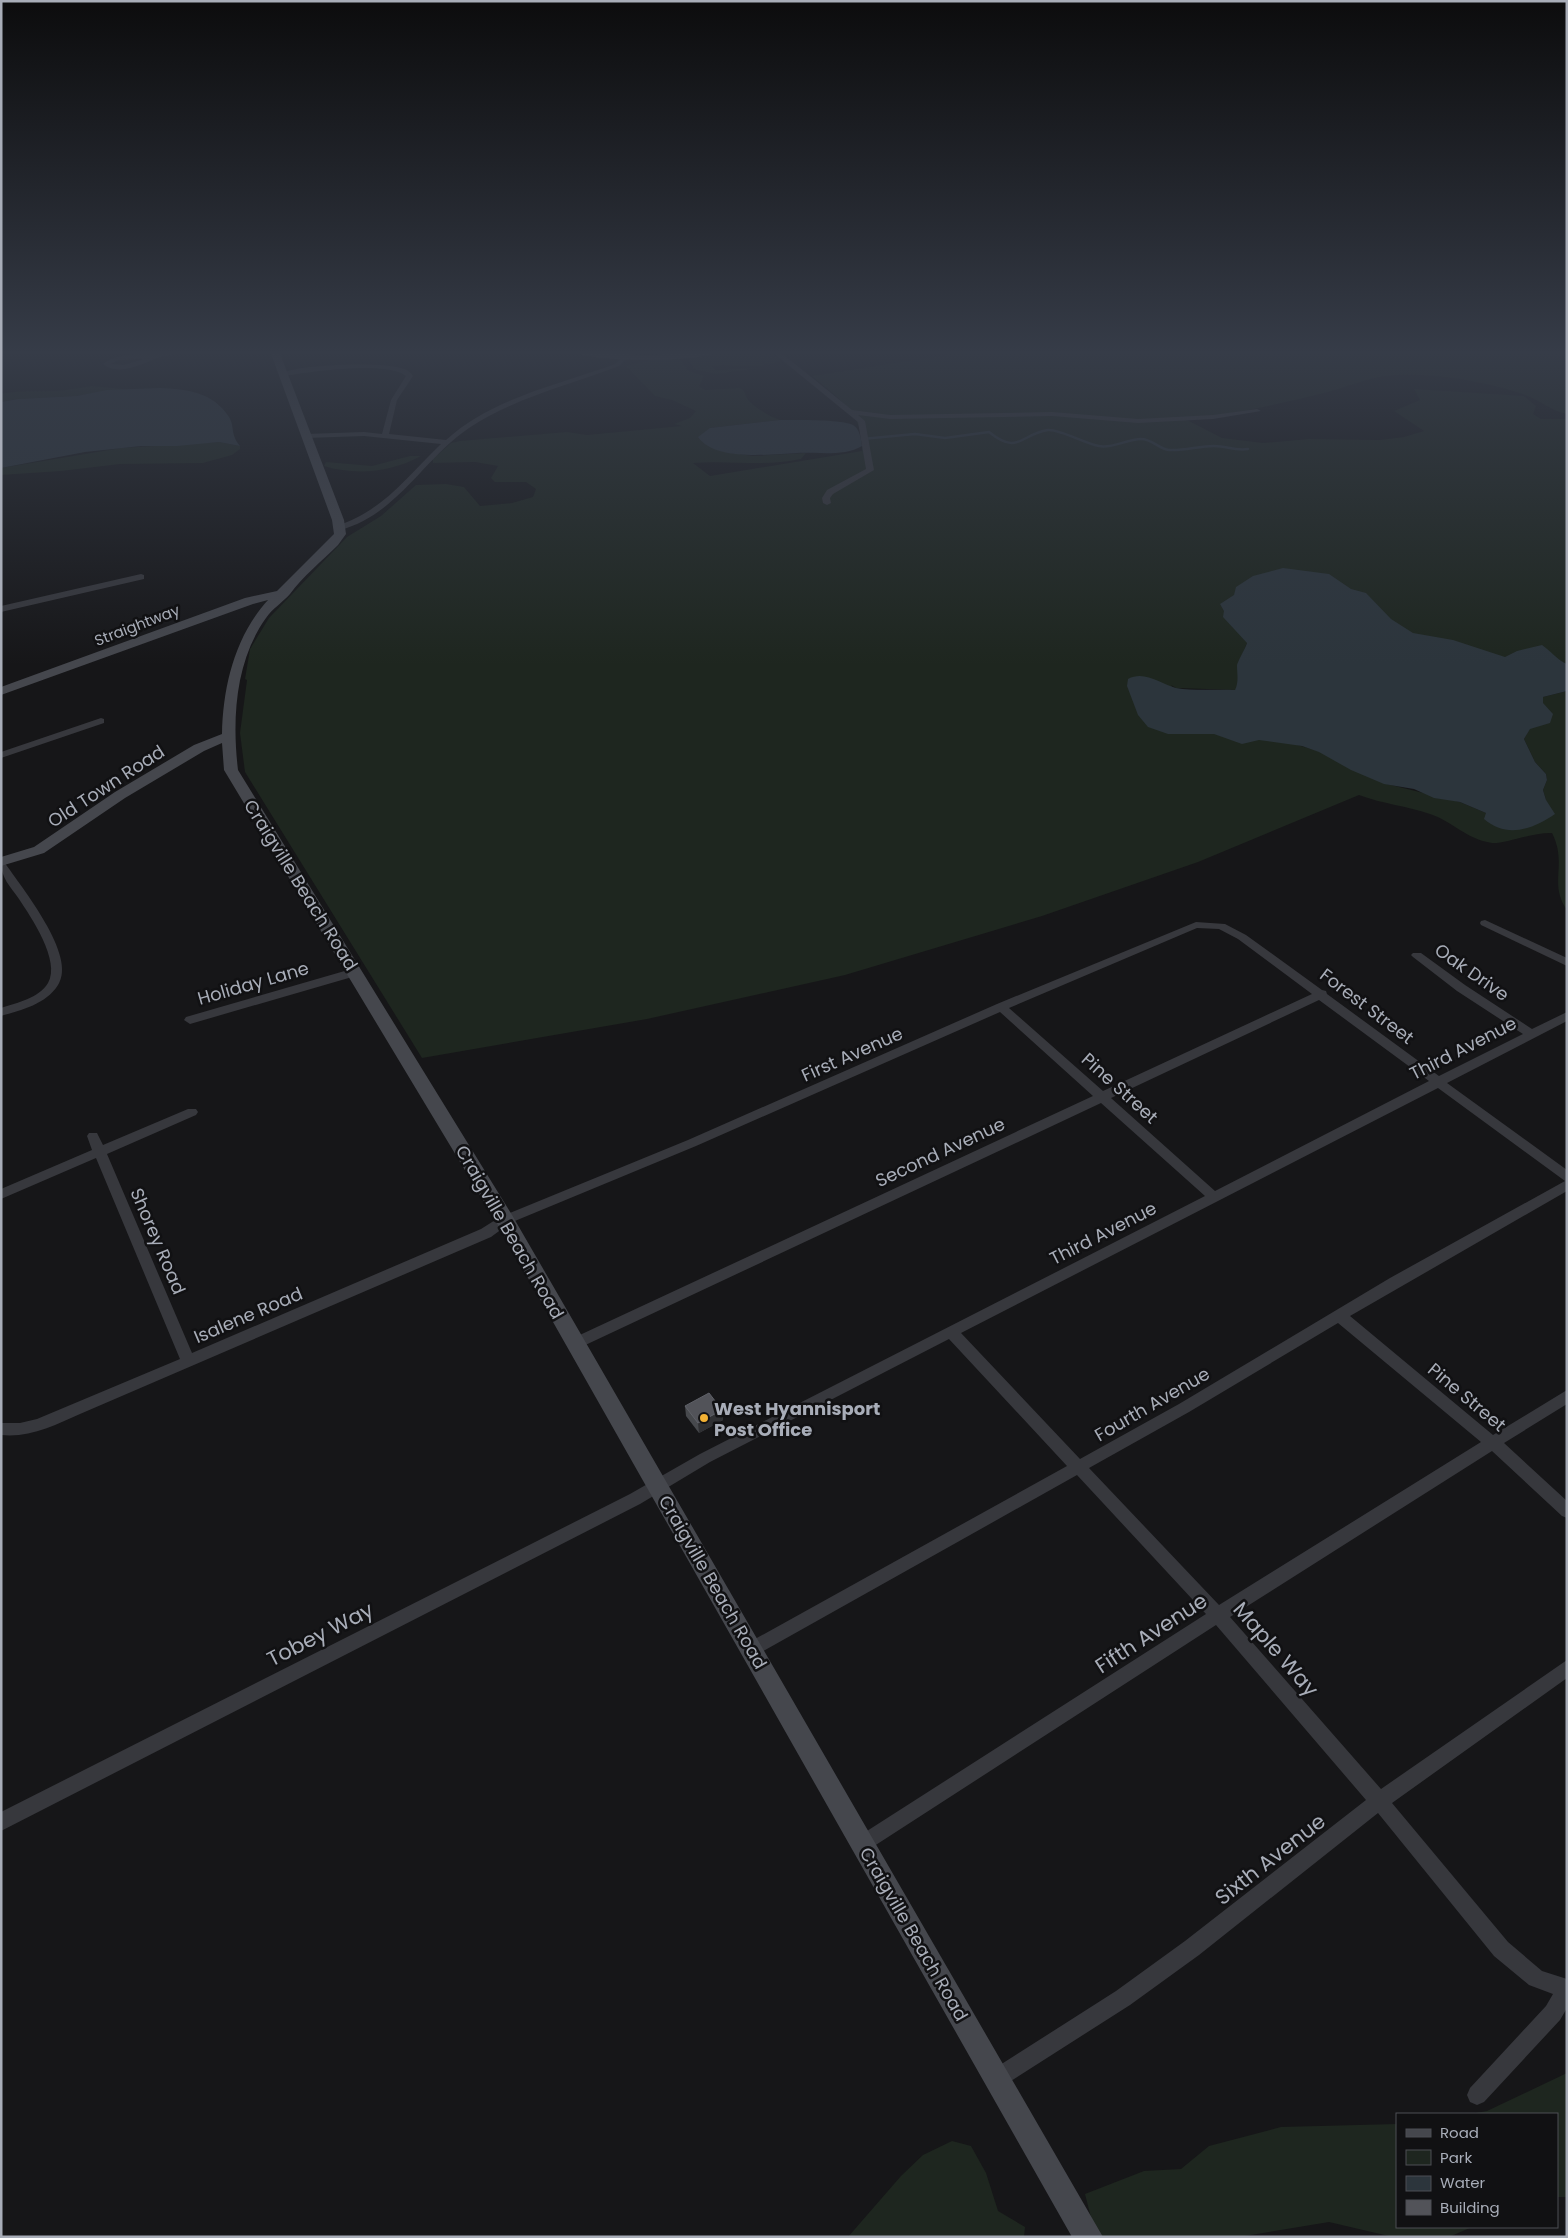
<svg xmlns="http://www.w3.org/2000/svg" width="1568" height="2238" font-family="Poppins,sans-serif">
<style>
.green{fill:#1e261f}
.water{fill:#2c353c}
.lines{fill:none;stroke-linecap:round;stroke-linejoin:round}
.stream{stroke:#2c353c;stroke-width:2.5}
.street{fill:#37383d;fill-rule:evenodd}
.secondary{fill:#45474d;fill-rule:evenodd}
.wall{fill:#47494d}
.shaded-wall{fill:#2f3033}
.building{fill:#525359;stroke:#5f6168}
.poi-dot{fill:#f2b134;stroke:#111113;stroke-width:2}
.labels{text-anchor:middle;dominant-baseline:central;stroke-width:5;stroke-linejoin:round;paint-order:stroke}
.far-street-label{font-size:15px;fill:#a8adb8;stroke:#111113}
.street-label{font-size:18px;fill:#a8adb8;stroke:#111113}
.poi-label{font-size:18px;font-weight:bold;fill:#a8adb8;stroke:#111113;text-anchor:start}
.near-street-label{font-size:21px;fill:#a8adb8;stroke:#111113}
</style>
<rect width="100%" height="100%" fill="#161618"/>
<g class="green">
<path d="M735,351H771L781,361L768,365L762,362L765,365C745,368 731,363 712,366L715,370L759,368L716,374L694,369L688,359Z"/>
<path d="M972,351H1567V414C1551,411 1540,400 1525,395C1489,382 1436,373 1397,375C1370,376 1346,388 1320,394C1275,405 1230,415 1185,419L1222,438L1263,443L1309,439L1380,440L1404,437L1424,431L1394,411L1420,400L1414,389L1524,396L1536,406L1533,414L1541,419H1567V664L1559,661L1517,660L1423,639L1251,578L1244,584L1247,643L1241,658L1246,678L1235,690L1176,688L1171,685L1210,733L1273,738L1322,752L1387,784L1460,802L1486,813L1546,800L1543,790L1547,780L1546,774L1535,762L1524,739L1543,703V697L1567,691V910C1548,884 1568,864 1552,833C1533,832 1505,844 1492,843C1466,839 1452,821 1430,814C1407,806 1383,804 1359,795L1198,862L1042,916L845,975L647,1019L422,1058L245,772L240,733L247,680L245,679L250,649L269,618L347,537L381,516L416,485L446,484L464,487L480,506L512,503L533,497L536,489L526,482H495L491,478L498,466L475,462L433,463V459L451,443L460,441L567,432L587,435L682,426L674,424L690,418L696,411L672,400L655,396L626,366L650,360L679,358L689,371L704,376L699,386L705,390L740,388C746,391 745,396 749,401C757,409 769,416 780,420L710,428L732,453L753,456L806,453L801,459C765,467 730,460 693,463L710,476L862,451C866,416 836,396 812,376Z"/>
<path d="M91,386L124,389L77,396L18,399L1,402V394C22,390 32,392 52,391C65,391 78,388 91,386Z"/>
<path d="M219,442L240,446V449L232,455L203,463L120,464L61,471L1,475V468L121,448Z"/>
<path d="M410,456H421C392,472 356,476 324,466L326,462L372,466Z"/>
<path d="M1567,2073V2197H1557V2114H1470L1487,2111Z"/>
<path d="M1397,2124V2227H1472L1449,2237H1393L1329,2222L1239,2237H1096L1085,2194L1144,2171L1181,2169L1209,2146L1281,2127Z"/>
<path d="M952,2141L971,2146L986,2173L998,2211L1025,2227L1024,2237H848L901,2176L923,2155Z"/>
</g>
<g class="water">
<path d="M160,388C187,389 213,392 229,417C235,427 230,434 240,446L219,442L177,446H141L85,452L1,468V402L18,399L77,396L107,390Z"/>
<path d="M780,420C796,420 841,419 853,425C860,429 861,439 862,446C844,457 817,452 797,453C771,454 716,462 698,437L710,428Z"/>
<path d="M1283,568L1329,574L1351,589L1366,593L1391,619L1413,633L1453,640L1505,657L1517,651L1542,645C1551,651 1557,660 1567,664V691L1543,697V703L1553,714L1550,723L1530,729L1524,739L1535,762L1546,774L1547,780L1543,790L1546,800L1555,814C1533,829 1507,839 1484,819L1486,813L1460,802L1434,798L1414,789L1384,784L1351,770L1319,752L1302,746L1259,740L1242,744L1214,734H1168L1148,727L1138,715L1127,686L1128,679C1145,670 1160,684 1176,688C1193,691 1217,689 1235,690C1239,681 1237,675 1237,665C1238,661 1245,649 1247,643L1223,617L1224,611L1220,604L1234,595L1236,587L1253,576Z"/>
</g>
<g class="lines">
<path class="stream" d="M862,439L915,434L945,438L989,432C1019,456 1020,434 1048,430C1060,429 1086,444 1099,446C1112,449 1127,439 1141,439C1152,439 1159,449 1169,450C1184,451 1199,446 1214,446C1227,446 1234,451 1248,449"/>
<g class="street">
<path d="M169,351H187C180,355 171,354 164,356C146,361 121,378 103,364C117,352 150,354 169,351ZM144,359L124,365L111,364L118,360Z"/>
<path d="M771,351H779L852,410L890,415L1052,412L1138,419L1213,415L1257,409L1261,411L1213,419L1138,423L1052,416L890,419L858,415L865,421L874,470L833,494L830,498L831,503L827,505L823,503L822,498L827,490L866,469L858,422Z"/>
<path d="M625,355L628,357L619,366C569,385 514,398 469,428C423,459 397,515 340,530L336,528L337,526C386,509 406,477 441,444L364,436L306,438L302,436L306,434L364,432L382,434L391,400L406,376C387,360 309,372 283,376L280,374C295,364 386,361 404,369C408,370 411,373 413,376L397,400L389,434L446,440C492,398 558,385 615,364Z"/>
<path d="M141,574L144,575V579L1,612V606Z"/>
<path d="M101,718L104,719V723L1,758V752Z"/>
<path d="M1,862L5,863C21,887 78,956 58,985C46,1004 22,1010 1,1016V1008C17,1003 39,998 48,983C61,961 31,917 19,899C10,886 1,878 1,862Z"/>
<path d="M1485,920L1567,958V966L1481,925L1480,923L1481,921Z"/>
<path d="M1196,922L1225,924L1246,935L1322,990L1326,991L1327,994L1439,1076L1523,1034L1457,991L1413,957L1411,955L1413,953H1421L1465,985L1532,1029L1567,1012V1021L1447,1083L1567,1170V1191L1350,1316L1493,1435L1567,1390V1404L1504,1443L1567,1501V1518L1562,1516L1492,1451L1230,1617L1381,1789L1567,1660V1678L1392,1803L1508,1942L1542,1971L1567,1979V2008L1560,2020L1484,2102L1477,2105L1470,2102L1467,2095L1470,2088L1546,2006L1553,1994L1529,1985L1494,1956L1378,1813L1199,1955L1130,2005L1003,2086L996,2089L989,2086L986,2079L989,2072L1116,1991L1185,1941L1366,1800L1216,1625L868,1850L862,1853L856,1850L853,1844L856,1838L1206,1614L1077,1475L758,1654L752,1657L746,1654L744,1649L746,1644L1067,1466L949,1339L710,1462L640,1504L1,1831V1812L630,1494L700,1454L1205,1196L1101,1103L579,1348L574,1350L569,1348L567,1344L569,1340L1093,1096L1000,1012L696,1146L510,1223L491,1237L80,1414C55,1425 30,1438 1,1435V1423H20L37,1419L180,1359L96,1158L1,1199V1189L92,1150L87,1136L89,1133H97L103,1145L188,1109H196L198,1112L196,1115L107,1154L192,1353L481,1229L500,1217L688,1140L997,1004ZM1197,928L1219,929L1238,939L1312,994L1103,1091L1009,1008ZM1319,1000L1429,1081L1215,1191L1111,1098ZM1438,1088L1565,1181L1390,1278L1179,1404L1080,1459L961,1333ZM1338,1323L1481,1442L1219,1605L1089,1468L1189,1412Z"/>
<path d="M355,968L361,972L359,975L190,1024L184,1020L186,1017Z"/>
</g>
<g class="secondary">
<path d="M270,351H279L344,520L346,534L338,545C322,561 302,577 290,594C283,602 272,609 266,618C235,661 232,720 238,770L512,1215L1103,2237H1072L498,1225L224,770L222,743L204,751L125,798L44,853L1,866V857L34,847L115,792L194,745L222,734C223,686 235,636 268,600L253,604L1,695V687L245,598L277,591L334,534L332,520Z"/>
<path d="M573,351L646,355L719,351C703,363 590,363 573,351Z"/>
</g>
</g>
<path class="wall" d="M685,1406L722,1410L723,1420L699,1433L686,1416Z"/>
<path class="shaded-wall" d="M722,1410L723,1420L699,1433L698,1423Z"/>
<path class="building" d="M709,1393L722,1410L698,1423L685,1406Z"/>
<linearGradient id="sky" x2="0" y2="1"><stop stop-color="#0c0c0d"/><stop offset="0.53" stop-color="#363c48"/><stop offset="1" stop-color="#363c48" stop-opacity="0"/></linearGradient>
<rect width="1568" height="665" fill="url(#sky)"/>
<circle class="poi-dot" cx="704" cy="1418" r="5"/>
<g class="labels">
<g class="far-street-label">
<text transform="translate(137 625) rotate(-21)">Straightway</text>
</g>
<g class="street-label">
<text transform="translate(106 786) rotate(-33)">Old Town Road</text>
<text transform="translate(301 885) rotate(58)">Craigville Beach Road</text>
<text transform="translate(1472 972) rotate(35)">Oak Drive</text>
<text transform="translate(253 983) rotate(-16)">Holiday Lane</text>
<text transform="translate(1367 1006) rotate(37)">Forest Street</text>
<text transform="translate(1463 1048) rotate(-27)">Third Avenue</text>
<text transform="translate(852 1054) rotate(-24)">First Avenue</text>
<text transform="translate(1120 1088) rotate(42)">Pine Street</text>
<text transform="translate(940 1152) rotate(-25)">Second Avenue</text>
<text transform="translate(510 1232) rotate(60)">Craigville Beach Road</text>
<text transform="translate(1103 1233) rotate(-27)">Third Avenue</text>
<text transform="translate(158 1241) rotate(67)">Shorey Road</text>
<text transform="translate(248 1315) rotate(-23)">Isalene Road</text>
<text transform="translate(1467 1397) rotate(40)">Pine Street</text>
<text transform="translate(1152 1404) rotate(-30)">Fourth Avenue</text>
<text transform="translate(713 1582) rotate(60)">Craigville Beach Road</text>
<text transform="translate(914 1934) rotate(60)">Craigville Beach Road</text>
</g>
<g class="poi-label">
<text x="714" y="1408">West Hyannisport<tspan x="714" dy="21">Post Office</tspan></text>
</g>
<g class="near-street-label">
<text transform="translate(1151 1633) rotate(-33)">Fifth Avenue</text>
<text transform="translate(320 1634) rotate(-27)">Tobey Way</text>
<text transform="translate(1276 1649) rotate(49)">Maple Way</text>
<text transform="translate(1270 1859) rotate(-38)">Sixth Avenue</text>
</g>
</g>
<rect width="1568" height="2238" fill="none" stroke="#a8adb8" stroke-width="5"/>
<rect x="1396" y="2113" width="162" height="115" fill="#111113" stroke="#4d4f55"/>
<rect x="1406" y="2129" width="25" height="8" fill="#45474d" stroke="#4d4f55"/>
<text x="1440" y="2138" font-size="15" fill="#a8adb8">Road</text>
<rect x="1406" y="2150" width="25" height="15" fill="#1e261f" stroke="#4d4f55"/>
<text x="1440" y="2163" font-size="15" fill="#a8adb8">Park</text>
<rect x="1406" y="2176" width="25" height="15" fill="#2c353c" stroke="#4d4f55"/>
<text x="1440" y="2188" font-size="15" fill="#a8adb8">Water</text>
<rect x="1406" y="2200" width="25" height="15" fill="#525359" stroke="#4d4f55"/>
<text x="1440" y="2213" font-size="15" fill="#a8adb8">Building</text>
</svg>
